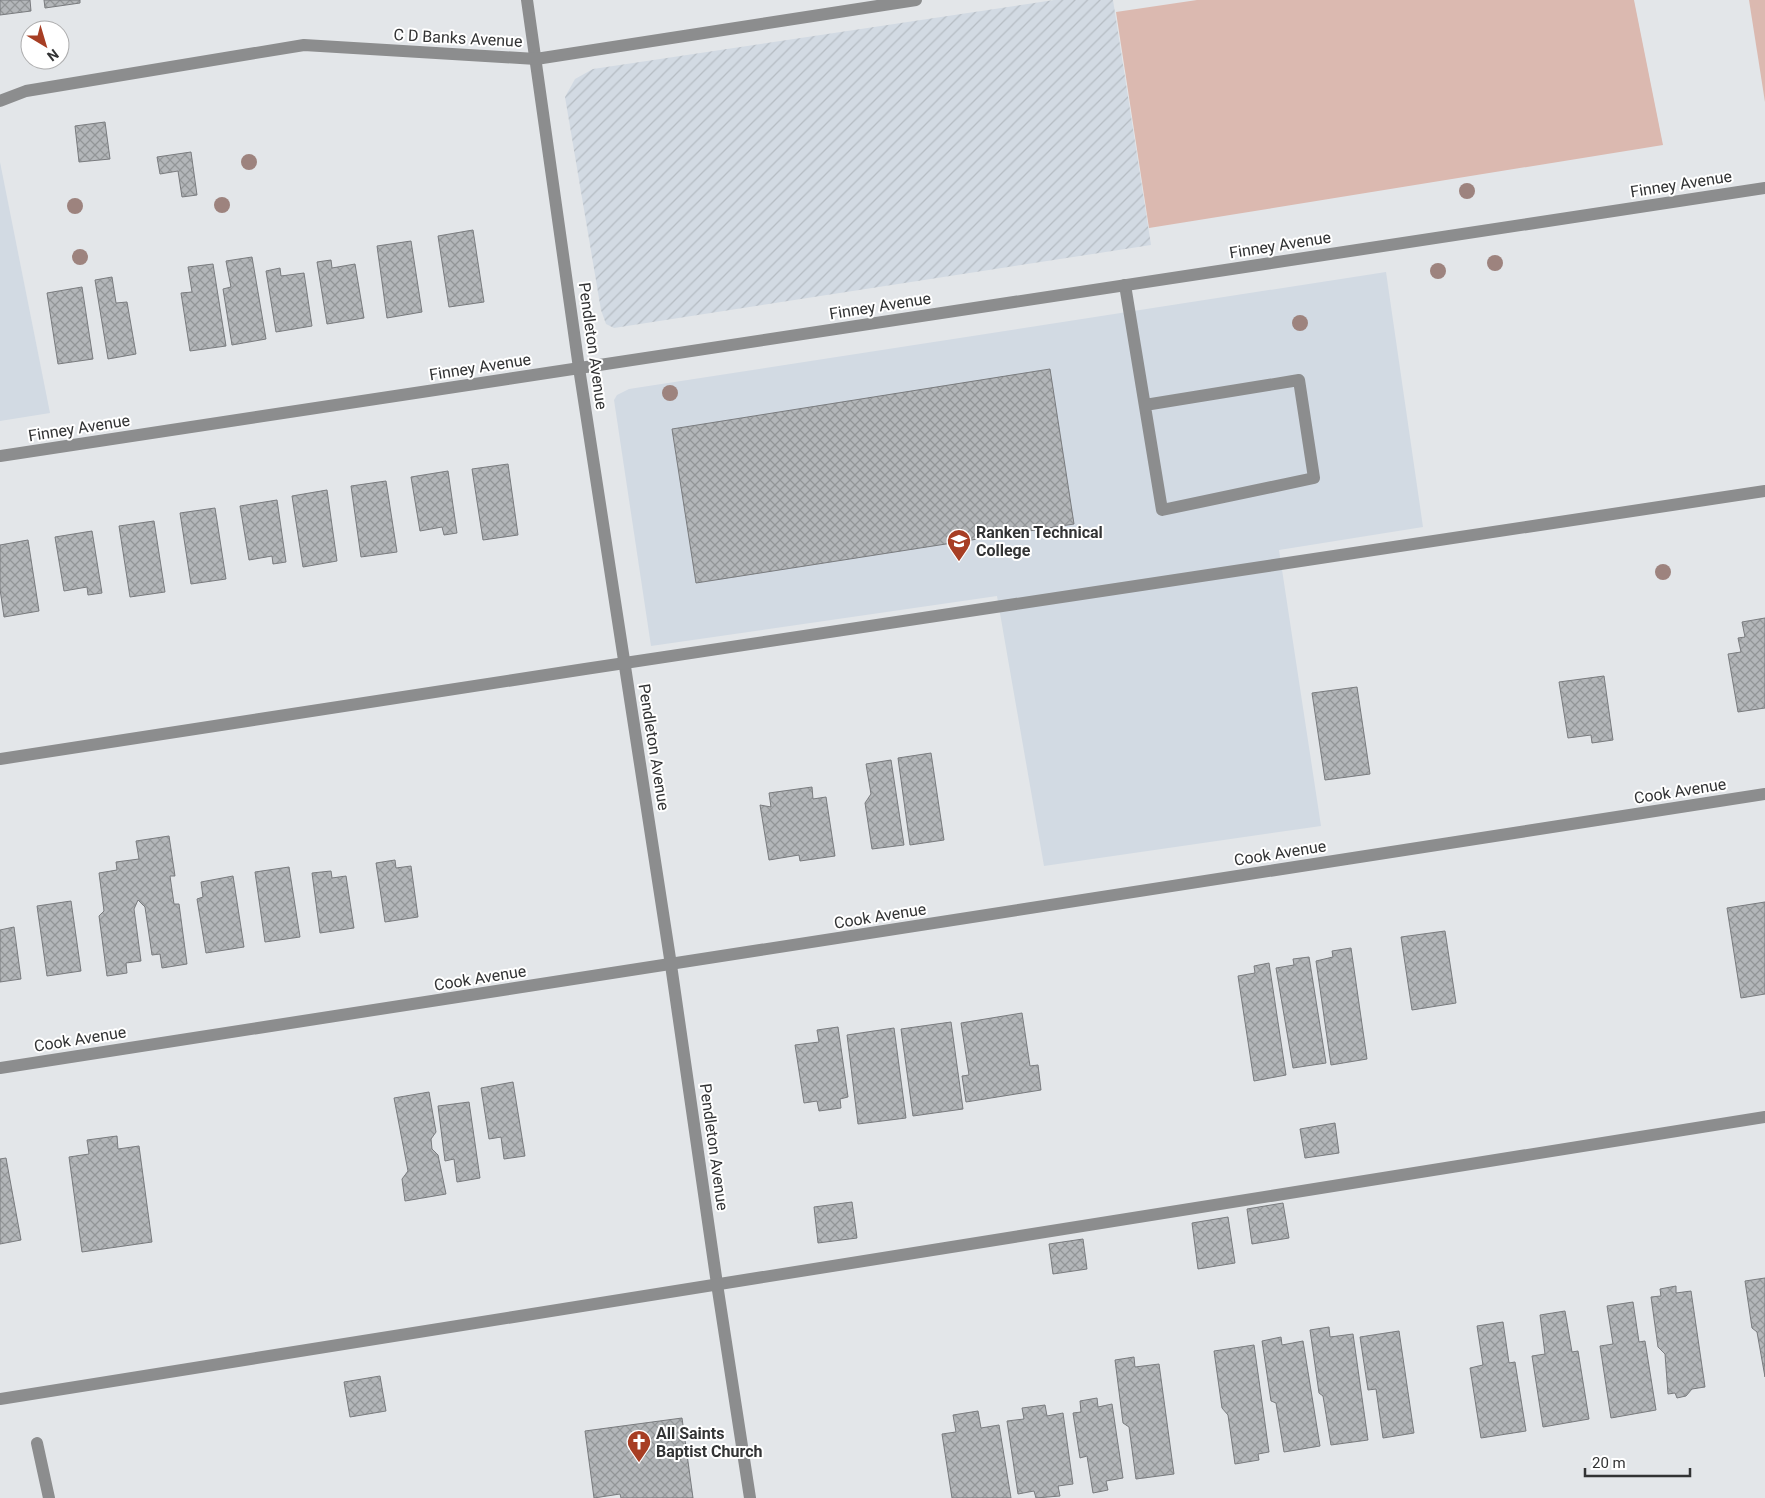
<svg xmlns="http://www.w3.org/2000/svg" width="1765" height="1498" font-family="Roboto,sans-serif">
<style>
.built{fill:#d2dae3}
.industrial{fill:url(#industrial-furrows)}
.grass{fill:#dbb9b0}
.building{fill:url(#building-cross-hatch);stroke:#797b7e}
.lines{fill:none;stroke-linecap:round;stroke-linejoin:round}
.minor{stroke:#8c8d8e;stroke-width:12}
.tree{fill:#9d837e}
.labels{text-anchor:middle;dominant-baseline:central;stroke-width:4;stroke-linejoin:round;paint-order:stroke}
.street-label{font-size:16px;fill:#323334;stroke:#fff}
.poi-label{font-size:16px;font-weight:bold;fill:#323334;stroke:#fff;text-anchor:start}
</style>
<defs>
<pattern id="industrial-furrows" width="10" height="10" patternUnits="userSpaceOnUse" patternTransform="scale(1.25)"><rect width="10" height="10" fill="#d2dae3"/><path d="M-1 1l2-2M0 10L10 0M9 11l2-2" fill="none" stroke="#b5bcc3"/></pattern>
<pattern id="building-cross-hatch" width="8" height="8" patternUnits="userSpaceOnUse" patternTransform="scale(1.25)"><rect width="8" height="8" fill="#b3b6b9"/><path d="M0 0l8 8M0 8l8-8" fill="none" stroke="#929597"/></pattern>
</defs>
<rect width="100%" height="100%" fill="#e3e6e9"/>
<g class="built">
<path d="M0,162L50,413L0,421Z"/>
<path d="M1386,272L1423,527L1279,550L1321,826L1044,866L997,596L651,646L614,400L617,395L629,389Z"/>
</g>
<path class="industrial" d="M1054,0H1113L1151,245L614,328L606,324L601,310L565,97L575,79L593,69Z"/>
<g class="grass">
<path d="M1197,0H1634L1663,145L1149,228L1116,12Z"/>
<path d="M1749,0H1765V102Z"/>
</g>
<g class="building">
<path d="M0,0H30L31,11L0,15Z"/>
<path d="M44,0H80V3L45,8Z"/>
<path d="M105,122L110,159L79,162L75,126Z"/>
<path d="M191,152L197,195L182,197L178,171L160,174L157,157Z"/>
<path d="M473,230L484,302L449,307L438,236Z"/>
<path d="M411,241L422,312L387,318L377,246Z"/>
<path d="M252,257L266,339L232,345L223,289L231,287L226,261Z"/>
<path d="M331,260L332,268L355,264L364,318L327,324L317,262Z"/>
<path d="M213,264L226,346L190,351L181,293L192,292L188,267Z"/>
<path d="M280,268L281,276L304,273L312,326L276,332L266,271Z"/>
<path d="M112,277L116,303L127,302L136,354L108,359L95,280Z"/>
<path d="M82,287L93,359L58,364L47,293Z"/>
<path d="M1050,369L1074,524L696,583L672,429Z"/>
<path d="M508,464L518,535L483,540L472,469Z"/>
<path d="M448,471L457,533L444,535L442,527L420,531L411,477Z"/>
<path d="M386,481L397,552L361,557L351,486Z"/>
<path d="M327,490L337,561L303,567L292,496Z"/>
<path d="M277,500L286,562L273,564L272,556L249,560L240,506Z"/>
<path d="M215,508L226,579L191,584L180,513Z"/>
<path d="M154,521L165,592L130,597L119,526Z"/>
<path d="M92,531L102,593L88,595L87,587L64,591L55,537Z"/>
<path d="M28,540L39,611L4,617L0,589V545Z"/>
<path d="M1765,618V708L1738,712L1728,654L1741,652L1738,638L1745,637L1742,622Z"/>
<path d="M1604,676L1613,740L1592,743L1591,735L1568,738L1559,682Z"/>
<path d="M1357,687L1370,774L1325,780L1312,693Z"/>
<path d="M931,753L944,840L910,845L898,758Z"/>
<path d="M891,760L904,845L872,849L865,803L871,794L866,764Z"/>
<path d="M812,787L813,799L826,797L835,856L800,861L799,855L769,860L760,805L771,807L769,793Z"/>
<path d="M169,836L175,876H170L174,904H179L187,964L162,968L160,954L152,955L145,907L138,900L134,909L141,961L126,963L127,973L107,976L99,916L104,911L99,873L117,870L116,862L139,859L136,841Z"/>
<path d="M395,860L396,868L411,866L418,917L385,922L376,863Z"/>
<path d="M289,867L300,937L265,942L255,872Z"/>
<path d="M331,871L332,878L346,876L354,928L320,933L312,873Z"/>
<path d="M233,876L244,947L206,953L197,899L203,897L201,882Z"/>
<path d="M71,901L81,971L47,976L37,906Z"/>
<path d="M1765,902V994L1741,998L1727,908Z"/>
<path d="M14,927L21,979L0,982V930Z"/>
<path d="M1445,931L1456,1003L1412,1010L1401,937Z"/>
<path d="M1351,948L1367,1059L1331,1065L1316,961L1333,957L1332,951Z"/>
<path d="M1309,957L1326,1063L1293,1068L1276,968L1294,965L1293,959Z"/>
<path d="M1269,963L1286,1075L1254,1081L1238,976L1255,973L1254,966Z"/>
<path d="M1022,1013L1030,1066L1038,1065L1041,1090L966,1102L962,1076L969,1075L961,1023Z"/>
<path d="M951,1022L963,1109L913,1116L901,1029Z"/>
<path d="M838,1027L848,1097L840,1099L841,1108L819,1111L817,1101L804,1103L795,1045L819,1042L817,1030Z"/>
<path d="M894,1028L906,1118L858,1124L847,1035Z"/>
<path d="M513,1082L525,1156L504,1159L501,1137L489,1139L481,1088Z"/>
<path d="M429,1092L436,1132L431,1139L432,1149L438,1155L446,1194L405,1201L402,1179L408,1171L394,1098Z"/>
<path d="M469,1102L480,1178L457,1182L454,1159L445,1161L438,1106Z"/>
<path d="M1335,1123L1339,1153L1305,1158L1300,1129Z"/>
<path d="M117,1136L118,1149L139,1146L152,1242L82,1252L69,1157L89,1154L87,1140Z"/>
<path d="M6,1158L21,1240L0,1244V1159Z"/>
<path d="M852,1202L857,1238L818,1243L814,1207Z"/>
<path d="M1283,1203L1289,1238L1252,1244L1247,1209Z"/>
<path d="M1228,1217L1235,1263L1198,1269L1192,1223Z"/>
<path d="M1083,1239L1087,1269L1053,1274L1049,1244Z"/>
<path d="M1765,1278V1377L1757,1332L1752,1328L1745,1281Z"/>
<path d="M1676,1286V1293L1691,1291L1705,1387L1692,1389L1686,1396L1677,1398L1675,1393L1668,1394L1665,1354L1658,1347L1651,1297L1661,1296L1660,1289Z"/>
<path d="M1633,1302L1639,1342L1645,1341L1656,1410L1611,1418L1600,1346L1613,1344L1607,1306Z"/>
<path d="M1565,1311L1572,1352L1578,1351L1589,1419L1543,1427L1532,1356L1545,1354L1540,1315Z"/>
<path d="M1503,1322L1509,1363L1515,1362L1526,1431L1481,1438L1470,1368L1483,1365L1477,1326Z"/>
<path d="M1329,1327L1330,1337L1353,1334L1368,1440L1331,1445L1323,1396L1319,1393L1310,1330Z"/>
<path d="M1399,1331L1414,1433L1383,1438L1376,1389L1368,1390L1360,1337Z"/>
<path d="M1281,1337L1282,1345L1303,1341L1320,1446L1284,1452L1276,1403L1271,1401L1262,1341Z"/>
<path d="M1254,1345L1269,1452L1258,1454L1259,1460L1235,1464L1228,1415L1222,1408L1214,1351Z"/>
<path d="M1134,1357L1135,1367L1159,1364L1174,1474L1136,1479L1129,1427L1123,1423L1115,1360Z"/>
<path d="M380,1376L386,1411L350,1417L344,1382Z"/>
<path d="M1097,1398L1098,1407L1112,1404L1123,1478L1106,1481L1108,1490L1093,1493L1087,1456L1080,1458L1073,1413L1081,1412L1080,1401Z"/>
<path d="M1045,1405L1047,1416L1063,1413L1073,1484L1058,1486L1060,1496L1036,1498L1034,1491L1018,1494L1007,1421L1024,1419L1022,1408Z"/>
<path d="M978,1411L981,1428L999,1425L1011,1498H952L942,1434L956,1432L953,1415Z"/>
<path d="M682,1418L693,1498H621L620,1494L594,1498L585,1431Z"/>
</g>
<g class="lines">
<g class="minor">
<path d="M527,0L579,368L671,965L717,1284L750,1498"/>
<path d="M0,101L26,91L304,45L536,59L916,0"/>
<path d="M1125,285L1162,510L1314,478L1299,380L1145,405"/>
<path d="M0,456L1765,188"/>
<path d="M0,759L585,669L1765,491"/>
<path d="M0,1068L1765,794"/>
<path d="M0,1399L1765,1117"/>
<path d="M37,1443L49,1498"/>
</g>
</g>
<g class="tree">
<circle cx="249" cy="162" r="8"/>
<circle cx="1467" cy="191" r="8"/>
<circle cx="222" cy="205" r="8"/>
<circle cx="75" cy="206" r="8"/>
<circle cx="80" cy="257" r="8"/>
<circle cx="1495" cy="263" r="8"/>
<circle cx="1438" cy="271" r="8"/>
<circle cx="1300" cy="323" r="8"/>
<circle cx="670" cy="393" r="8"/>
<circle cx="1663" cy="572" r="8"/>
</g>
<defs>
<g id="university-pin" transform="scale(1.25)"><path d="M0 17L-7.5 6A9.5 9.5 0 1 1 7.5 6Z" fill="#a73e24" stroke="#fff"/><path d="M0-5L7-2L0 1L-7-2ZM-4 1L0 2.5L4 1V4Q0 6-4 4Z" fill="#fff"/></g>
<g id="church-pin" transform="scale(1.25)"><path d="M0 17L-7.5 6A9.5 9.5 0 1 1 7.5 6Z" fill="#a73e24" stroke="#fff"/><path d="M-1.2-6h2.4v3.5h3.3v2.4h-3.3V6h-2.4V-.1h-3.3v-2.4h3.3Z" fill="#fff"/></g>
</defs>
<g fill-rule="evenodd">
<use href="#university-pin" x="959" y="541"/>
<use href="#church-pin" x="639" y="1442"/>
</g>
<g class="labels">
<g class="street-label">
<text transform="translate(458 38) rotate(3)">C D Banks Avenue</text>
<text transform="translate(1681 184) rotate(-9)">Finney Avenue</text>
<text transform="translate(1280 245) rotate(-9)">Finney Avenue</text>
<text transform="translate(880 306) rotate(-9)">Finney Avenue</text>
<text transform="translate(593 346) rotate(82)">Pendleton Avenue</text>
<text transform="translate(480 367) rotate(-9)">Finney Avenue</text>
<text transform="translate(79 428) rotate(-9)">Finney Avenue</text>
<text transform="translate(654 747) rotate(81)">Pendleton Avenue</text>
<text transform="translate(1680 791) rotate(-9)">Cook Avenue</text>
<text transform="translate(1280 853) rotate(-9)">Cook Avenue</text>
<text transform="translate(880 916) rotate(-9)">Cook Avenue</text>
<text transform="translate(480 978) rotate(-9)">Cook Avenue</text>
<text transform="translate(80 1039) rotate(-9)">Cook Avenue</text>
<text transform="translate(714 1147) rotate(82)">Pendleton Avenue</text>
</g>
<g class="poi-label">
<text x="976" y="532">Ranken Technical<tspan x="976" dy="18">College</tspan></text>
<text x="656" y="1433">All Saints<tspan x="656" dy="18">Baptist Church</tspan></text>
</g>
</g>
<g transform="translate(45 45) rotate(142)"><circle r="24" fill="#ffffff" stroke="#adadae"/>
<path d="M0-4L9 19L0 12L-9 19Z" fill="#a73e24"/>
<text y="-8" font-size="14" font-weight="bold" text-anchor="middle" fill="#323334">N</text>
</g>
<path d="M1585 1468v8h105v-8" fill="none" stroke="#323334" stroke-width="2.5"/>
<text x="1592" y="1468" font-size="15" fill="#323334" stroke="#ffffff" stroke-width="4" paint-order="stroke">20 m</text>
</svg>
